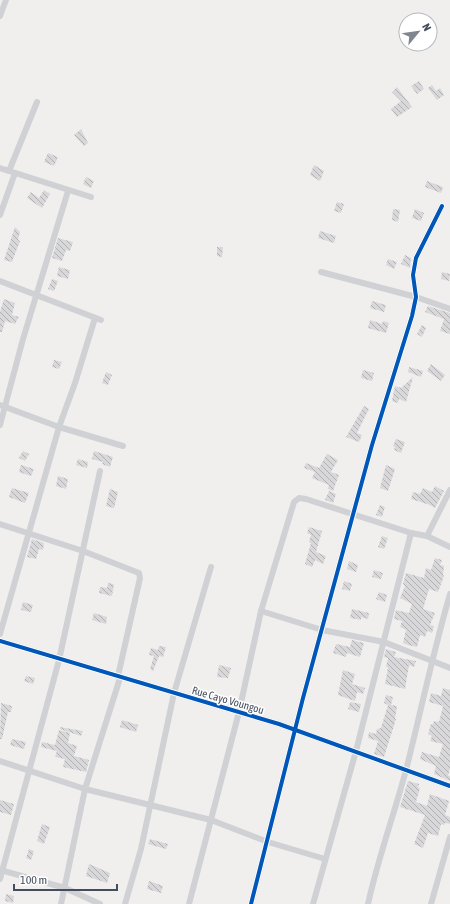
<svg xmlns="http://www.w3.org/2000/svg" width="450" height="904" font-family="'Asap Condensed',sans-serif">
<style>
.building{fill:url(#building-back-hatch)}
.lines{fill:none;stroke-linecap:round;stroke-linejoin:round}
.minor{stroke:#cfd1d4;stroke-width:6}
.cycleway-casing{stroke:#fff;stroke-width:6}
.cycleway{stroke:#0057b8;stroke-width:4}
.labels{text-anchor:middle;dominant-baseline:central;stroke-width:3;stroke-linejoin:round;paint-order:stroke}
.street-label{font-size:11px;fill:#444d5d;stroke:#fff}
</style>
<defs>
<pattern id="building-back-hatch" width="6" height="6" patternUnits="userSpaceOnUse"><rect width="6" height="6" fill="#d8d8da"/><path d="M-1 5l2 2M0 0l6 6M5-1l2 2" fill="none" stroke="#b1b1b4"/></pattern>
</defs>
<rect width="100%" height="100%" fill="#f0efee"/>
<g class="building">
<path d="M419,81L424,89L417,94L411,86Z"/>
<path d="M432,85L436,91L440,88L444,95L437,100L428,88Z"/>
<path d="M397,87L412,107L397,117L391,109L401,101L392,92Z"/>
<path d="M81,129L88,143L84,146L74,135Z"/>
<path d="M48,153L58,157L54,166L44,162Z"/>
<path d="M314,165L324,171L320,181L310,175Z"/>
<path d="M86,177L94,181L91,188L83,184Z"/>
<path d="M427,181L443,187L441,193L425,187Z"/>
<path d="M44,190L50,194L42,208L27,198L31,192L39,198Z"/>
<path d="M337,202L344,204L341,213L334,211Z"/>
<path d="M393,209L400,210L398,222L392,220Z"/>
<path d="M415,209L424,213L421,221L412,218Z"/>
<path d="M15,227L20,232L18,240L20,241L12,262L4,260Z"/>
<path d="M320,231L336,236L334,243L318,238Z"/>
<path d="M58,238L73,242L70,251L66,250L62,261L52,258Z"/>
<path d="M217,247H223L222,257L217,256Z"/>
<path d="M405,255L411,258L410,268L401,264Z"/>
<path d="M388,259L397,262L394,269L386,265Z"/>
<path d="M59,267L70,270L68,279L57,276Z"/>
<path d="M442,272L450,274L449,281L441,279Z"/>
<path d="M52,279L58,281L54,291L48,289Z"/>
<path d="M4,299L15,303L12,315L19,317L15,324L5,321L2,332H0V312Z"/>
<path d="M372,301L386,305L384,312L370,308Z"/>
<path d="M428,306L450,313V334L440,331L444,319L425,312Z"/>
<path d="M370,320L382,324L383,321L389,323L386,333L368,328Z"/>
<path d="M422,325L426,328L422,337L417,334Z"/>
<path d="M54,360L62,362L59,369L52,367Z"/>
<path d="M431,364L445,375L441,381L427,371Z"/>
<path d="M409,367L423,371L421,377L408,372Z"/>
<path d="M363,370L374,373L372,381L361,378Z"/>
<path d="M106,372L112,375L108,385L102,383Z"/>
<path d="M413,377L406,402L399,399L398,403L392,401L395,386L401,388Z"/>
<path d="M364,406L369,409L357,433L362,435L359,442L346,437Z"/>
<path d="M396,439L405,442L401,453L394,450L395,447L393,446Z"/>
<path d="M23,451L29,454L25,461L19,458Z"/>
<path d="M94,451L113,457L110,467L102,464L103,462L92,459Z"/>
<path d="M327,454L338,460L331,472L339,475L333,491L328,489L329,485L312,478L315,472L304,468L306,463L319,468Z"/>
<path d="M78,459L88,462L87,468L76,465Z"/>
<path d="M21,465L34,469L31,476L19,472Z"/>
<path d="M386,465L395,469L388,491L380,488Z"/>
<path d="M58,476L68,479L66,489L56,486Z"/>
<path d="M435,486L444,491L435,508L430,505L411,499L413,492L420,494L423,488L432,492Z"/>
<path d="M12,488L29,493L25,503L9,497Z"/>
<path d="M110,489L118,492L114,508L106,506Z"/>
<path d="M329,491L336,494L333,503L325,500Z"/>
<path d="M380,505L385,507L382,517L376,515Z"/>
<path d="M309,527L322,531L316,552L326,556L323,564L315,560L312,567L305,564L311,543L309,542L311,535L307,533Z"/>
<path d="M382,536L388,538L384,549L378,547Z"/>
<path d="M32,539L44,543L43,550L39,549L36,559L27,557Z"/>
<path d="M435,558L442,560L440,565L444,566L443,575L444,576L438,592L429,589L423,609L435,613L430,625L434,626L432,633L427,631L425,637L420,635L417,647L408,645L403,643L406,630L400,627L402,621L394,619L396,610L409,613L412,604L400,598L405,586L403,584L406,573L424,578L426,568L431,570Z"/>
<path d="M349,561L358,565L356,572L347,569Z"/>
<path d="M374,570L383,573L381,579L372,577Z"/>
<path d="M344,581L352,584L350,591L342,589Z"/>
<path d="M108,583L114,584L112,596L99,593L100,587L107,588Z"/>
<path d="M379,592L387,595L385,602L376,599Z"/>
<path d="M23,602L33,605L31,612L21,610Z"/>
<path d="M352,609L369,613L368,619L361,617V620L350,618Z"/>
<path d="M94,613L107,617L106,624L92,620Z"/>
<path d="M352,640L364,643L360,657L347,653L346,657L333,653L336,644L350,647Z"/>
<path d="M159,646L166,647L163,657L159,656L153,671L150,669L154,656L149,655L151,648L158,650Z"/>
<path d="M386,649L396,652L394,657L416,661L414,667L409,665L405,689L385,684L388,667H386L388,658L384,657Z"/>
<path d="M219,665L231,668L228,678L217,677Z"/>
<path d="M343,670L355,674L352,684L365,688L363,694L357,692L355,701L338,695Z"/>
<path d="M26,676L35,678L33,684L24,681Z"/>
<path d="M443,688L450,690V769L448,776H450V781L434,774L436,766L420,759L422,752L439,757L443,744L430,741L432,736L428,734L431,724H433L434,721L439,722L443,706L429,702L431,693L441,696Z"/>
<path d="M386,695L393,697L391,705L397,706L395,719H396L384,757L374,754L378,741L368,738L369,732L376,734L377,729L381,728L388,705L384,703Z"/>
<path d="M350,702L361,704L359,712L348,709Z"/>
<path d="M1,703L12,706L11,712H8L2,739H0Z"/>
<path d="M122,720L138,725L136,732L120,727Z"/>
<path d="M60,727L83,731L81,736L60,729Z"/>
<path d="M59,730L70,733L68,743L77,746L74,756L89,760L86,772L63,767L65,759L55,757L57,751L41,747L42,742L55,745Z"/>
<path d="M12,739L26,742L24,749L10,745Z"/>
<path d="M408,781L419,784L418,788H420L416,802L427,806L430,794L449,801L445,815L450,817V824L445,823L444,825L441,824L438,836L428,833L423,848L414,844L425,815L400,807Z"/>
<path d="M0,800L14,804L11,815L0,812Z"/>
<path d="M42,824L50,827L44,844L37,841Z"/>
<path d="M150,839L168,844L166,849L148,844Z"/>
<path d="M29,849L34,851L31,860L26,858Z"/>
<path d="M89,864L110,873L107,883L86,876Z"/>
<path d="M149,881L163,886L161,893L147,889Z"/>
<path d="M6,894L14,896L13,903L5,901Z"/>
</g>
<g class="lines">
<g class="minor">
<path d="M0,16L6,0"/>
<path d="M0,168L91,197"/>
<path d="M9,171L37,102"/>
<path d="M0,215L15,173"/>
<path d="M321,272L416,297L450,309"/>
<path d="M0,281L101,320"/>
<path d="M0,405L59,427L123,446"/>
<path d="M0,425L23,339L68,191"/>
<path d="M0,524L83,551L139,573L140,578L118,676"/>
<path d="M427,536L450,490"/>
<path d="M261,611L322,630L384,642L450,668"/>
<path d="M0,634L59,427L75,383L95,318"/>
<path d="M0,641L279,724L450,786"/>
<path d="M0,761L85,789L211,820L268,842L325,859"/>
<path d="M0,870L65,888L100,904"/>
<path d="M0,879L59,660L100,471"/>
<path d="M61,904L85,789L120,678"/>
<path d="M125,904L141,849L174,693L211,567"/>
<path d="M189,904L239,712L261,611L294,502L299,498L306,499L411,533L427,536L450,547"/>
<path d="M251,904L303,698L372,445L412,316L416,297L413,275L416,258L442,206"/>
<path d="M313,904L356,751L411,533"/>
<path d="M368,904C378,858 394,815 406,770C421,711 433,652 450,594"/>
<path d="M431,904L450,837"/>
</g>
<g class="cycleway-casing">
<g id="cycleway">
<path d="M0,641L279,724L450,786"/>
<path d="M251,904L303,698L372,445L412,316L416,297L413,275L416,258L442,206"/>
</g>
</g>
<use href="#cycleway" class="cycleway"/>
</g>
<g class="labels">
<g class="street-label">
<text transform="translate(228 700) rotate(16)">Rue Cayo Voungou</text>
</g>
</g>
<g transform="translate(418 32) rotate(61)"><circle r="19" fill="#ffffff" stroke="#b4b8be"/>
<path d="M0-3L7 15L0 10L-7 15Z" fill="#808690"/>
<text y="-6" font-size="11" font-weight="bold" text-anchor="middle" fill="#444d5d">N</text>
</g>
<path d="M14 884v6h103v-6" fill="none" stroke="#444d5d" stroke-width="2"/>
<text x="20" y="884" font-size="12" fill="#444d5d" stroke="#ffffff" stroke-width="3" paint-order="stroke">100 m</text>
</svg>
